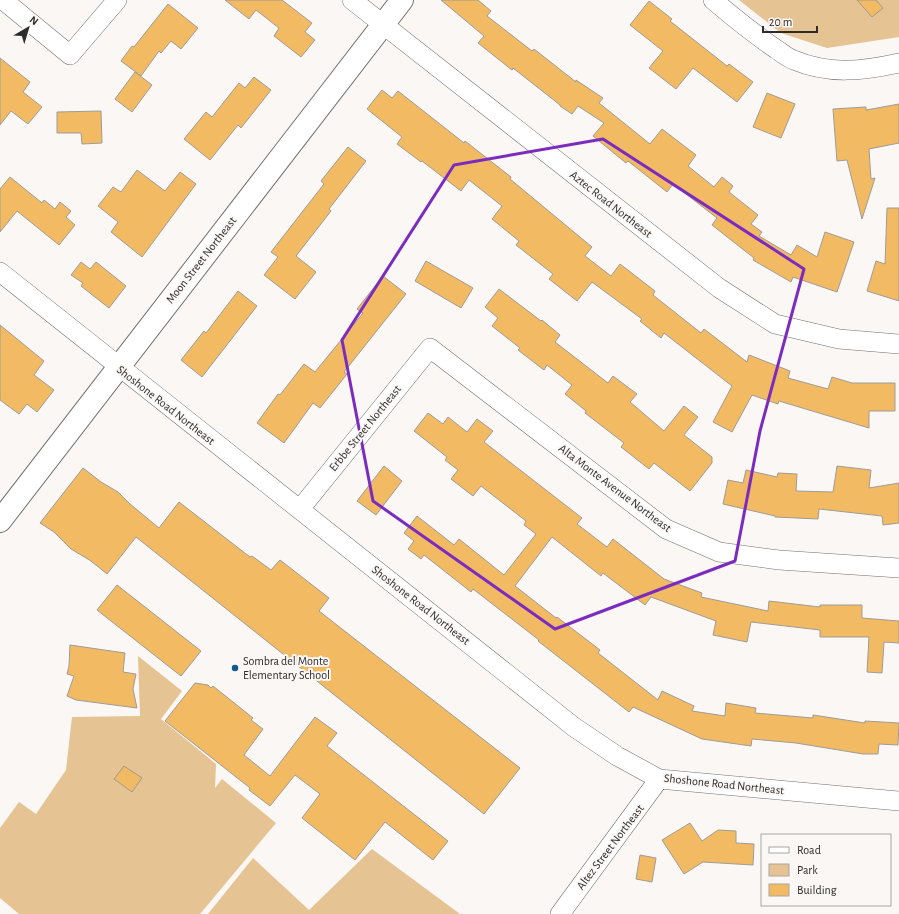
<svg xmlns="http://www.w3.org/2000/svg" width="899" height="914" font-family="'Alegreya Sans',sans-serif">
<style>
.green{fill:#e5c392}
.building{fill:#f2ba63;stroke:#9e9c98}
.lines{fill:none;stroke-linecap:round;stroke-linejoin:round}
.minor-casing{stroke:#73706d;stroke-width:20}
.tertiary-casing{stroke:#73706d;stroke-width:24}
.minor{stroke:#fff;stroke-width:19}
.tertiary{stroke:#fff;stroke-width:22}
.marked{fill:none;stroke:#7b2cbf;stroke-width:3;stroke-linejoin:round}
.poi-dot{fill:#0e5a8e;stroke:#faf7f4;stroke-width:1.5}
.labels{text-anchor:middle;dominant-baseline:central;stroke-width:4;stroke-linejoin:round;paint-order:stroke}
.street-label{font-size:12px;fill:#2d2c2b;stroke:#faf7f4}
.poi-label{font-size:12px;fill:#2d2c2b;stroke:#faf7f4;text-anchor:start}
</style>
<rect width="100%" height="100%" fill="#faf7f4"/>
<g class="green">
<path d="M739,0H899V37L827,48L781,33Z"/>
<path d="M138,656L182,691L161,719L216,764L215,788L222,779L276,823L200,914H19L0,898V828L19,802L36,814L66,770L72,717L140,716Z"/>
<path d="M372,849L460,914H208L253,858L309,910Z"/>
</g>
<g class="building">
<path d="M225,0H282L312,23L305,32L315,40L301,57L274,36L279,28L256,10L249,19Z"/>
<path d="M441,0H478L491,11L487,16L532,51L534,49L576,82V80L603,98L599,103L650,144L662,129L696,155L688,166L714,187L722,177L733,186L729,192L758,215L751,224L762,232L759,236L791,255L797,245L817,257L825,232L854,242L837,292L793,277L791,282L753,260L754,258L712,225L717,218L673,184L667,192L628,161L626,163L593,136L604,123L578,106L572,114L560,106V105L513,68L512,70L478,43L484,36Z"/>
<path d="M857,0H876L883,8L872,17Z"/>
<path d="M649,1L672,19L670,21L727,66L729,64L753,82L737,102L693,68L676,89L649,68L663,51L630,25Z"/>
<path d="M168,4L198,28L181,49L171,41L161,53L159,51L141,76L121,61L132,46L134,47Z"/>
<path d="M0,58L30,82L23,92L42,107L28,124L11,111L0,125Z"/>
<path d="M135,72L152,85L132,112L115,99Z"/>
<path d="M254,77L271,90L241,128L238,125L210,160L184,139L206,112L212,117L239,83L245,88Z"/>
<path d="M382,90L392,98L398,91L464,143L465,141L511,177L510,179L592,247L585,256L611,276L620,264L655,291L653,295L701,333L704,329L747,362L749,355L790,371L788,378L828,389L832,377L852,383H895V411H869V428L779,401L778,404L752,395L732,432L713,422L732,386L664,333L661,338L640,321L642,319L592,282L577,301L549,279L553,274L516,245L519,241L492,219L502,206L469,180L461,191L422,161L421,162L397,144L402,137L367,109Z"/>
<path d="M767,93L795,104L781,138L753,127Z"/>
<path d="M899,104V143L869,149L871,179L875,178L862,219L847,160L837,161L833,109L866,107V110Z"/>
<path d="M101,111L102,143L82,144L81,133H57V112Z"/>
<path d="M348,147L366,161L329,209L331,211L296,256L316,272L295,299L264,275L278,257L271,252L324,184L321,181Z"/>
<path d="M137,170L165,191L180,172L196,184L142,257L111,232L118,222L98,206L113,187L121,192Z"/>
<path d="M10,177L42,203L44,200L55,209L60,202L71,211L66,217L75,225L59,245L17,211L0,232V189Z"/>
<path d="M887,208H899V301L867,291L876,261L885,264Z"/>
<path d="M426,261L473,288L461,308L415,281Z"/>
<path d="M81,262L90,269L96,262L126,286L109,308L81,286L83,283L71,275Z"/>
<path d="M383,276L406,294L344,372L347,374L320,408L313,403L284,443L257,423L278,394L280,395L304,364L315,372L363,313L357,309Z"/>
<path d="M499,289L541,321L542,320L560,335L555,342L608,383L613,376L637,394L630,402L664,431L684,406L698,417L684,435L712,457V463L690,491L654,463L649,469L621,447L624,443L585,413L586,411L565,394L572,385L547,365L544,370L518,350L520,348L492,326L498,318L485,307Z"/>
<path d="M238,291L257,306L202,377L181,360L204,331L206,333Z"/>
<path d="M0,325L44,361L34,375L54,390L37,412L27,404L19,414L0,400Z"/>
<path d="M428,413L443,424L448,417L467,432L477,419L493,431L484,442L582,518L577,524L607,547L613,539L664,579L702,593L701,597L768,611L769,601L820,607V605H862V618L899,621V643L884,642L882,673L867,672L869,637H820V630L751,622L747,642L713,635L716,621L651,597L645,605L603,573L601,576L552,537L515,586L556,618L557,617L600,650L598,653L658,700L662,691L694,706L692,711L725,716L726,703L756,708L755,713L813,718V715L865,723V721L899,723L898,745L879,744L878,754H863L796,743L752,739L751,746L702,739L633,707L629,712L538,641L539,640L473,589L471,592L424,555L421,559L408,549L414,541L404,533L417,516L454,545L459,539L504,575L536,534L524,525L526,521L481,486L473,496L451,479L458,470L445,460L447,457L414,431Z"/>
<path d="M384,466L402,481L376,515L357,501Z"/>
<path d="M837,466L871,470L869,488L899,483V523L883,525L882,516L819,509L818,519L775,517V516L723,504L728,480L743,483L746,470L777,477L778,473L797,474L796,491L833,492Z"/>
<path d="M83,468L101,482L118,492L130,504L159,528L179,502L250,557L252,556L271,570L280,560L329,598L319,611L520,768L484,814L136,537L107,574L91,561L71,549L54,532L40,523Z"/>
<path d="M117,585L201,651L181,676L97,610Z"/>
<path d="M70,645L125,653L123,672L136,674L133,689L137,708L76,700L67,696L74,676L67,674L69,666Z"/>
<path d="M195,683L208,685L211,688L213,686L253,718L251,720L263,729L244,755L270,776L315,717L337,733L327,746L448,841L433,860L385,822L355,860L302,818L320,794L295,775L270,806L249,790L250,788L165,721Z"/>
<path d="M124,766L142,778L132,792L114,779Z"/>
<path d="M690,823L702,841L718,830L736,831V843L754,844L753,865L703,862L684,874L662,840Z"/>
<path d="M640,855L656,858L652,882L636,879Z"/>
</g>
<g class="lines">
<g class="minor-casing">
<g id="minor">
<path d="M3,0L70,55L117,0"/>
<path d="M352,0L719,288L775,324L839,339L899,344"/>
<path d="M713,0C733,17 754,34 776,49C781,52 787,58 794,60C829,75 863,71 899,63"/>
<path d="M0,272L574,727L617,756L659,779L899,801"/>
<path d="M300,509L430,348L666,529L719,552L779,560L899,568"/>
<path d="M560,914L659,779"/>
</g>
</g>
<g class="tertiary-casing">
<path id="tertiary" d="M0,521L402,0"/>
</g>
<use href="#minor" class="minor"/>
<use href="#tertiary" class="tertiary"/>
</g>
<path class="marked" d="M603,139L804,269L760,431L735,561L555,629L373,501L342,340L454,165Z"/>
<circle class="poi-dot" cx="235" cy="668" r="4"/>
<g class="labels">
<g class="street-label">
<text transform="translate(611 204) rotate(38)">Aztec Road Northeast</text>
<text transform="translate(201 260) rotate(-52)">Moon Street Northeast</text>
<text transform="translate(166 405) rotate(38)">Shoshone Road Northeast</text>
<text transform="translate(365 428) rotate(-51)">Erbbe Street Northeast</text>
<text transform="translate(615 488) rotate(37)">Alta Monte Avenue Northeast</text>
<text transform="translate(421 605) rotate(38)">Shoshone Road Northeast</text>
<text transform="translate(724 784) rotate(6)">Shoshone Road Northeast</text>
<text transform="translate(610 847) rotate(-53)">Altez Street Northeast</text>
</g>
<g class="poi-label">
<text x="243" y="661">Sombra del Monte<tspan x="243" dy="14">Elementary School</tspan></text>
</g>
</g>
<rect x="761" y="834" width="130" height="72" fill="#faf7f4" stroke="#a8a6a4"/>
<rect x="769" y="847" width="20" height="6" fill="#ffffff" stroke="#a8a6a4"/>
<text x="797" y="854" font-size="12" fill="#2d2c2b">Road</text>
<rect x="769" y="864" width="20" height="12" fill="#e5c392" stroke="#a8a6a4"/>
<text x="797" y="874" font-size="12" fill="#2d2c2b">Park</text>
<rect x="769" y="884" width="20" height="12" fill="#f2ba63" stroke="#a8a6a4"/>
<text x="797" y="894" font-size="12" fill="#2d2c2b">Building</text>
<g transform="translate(28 28) rotate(38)" stroke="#faf7f4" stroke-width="3" paint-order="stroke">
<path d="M0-3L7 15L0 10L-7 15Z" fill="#2d2c2b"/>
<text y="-6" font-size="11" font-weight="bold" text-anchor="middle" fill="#2d2c2b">N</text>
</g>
<path d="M763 26v6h54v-6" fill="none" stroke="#2d2c2b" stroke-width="2"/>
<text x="769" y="26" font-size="12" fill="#2d2c2b" stroke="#faf7f4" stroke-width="3" paint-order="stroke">20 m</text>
</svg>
